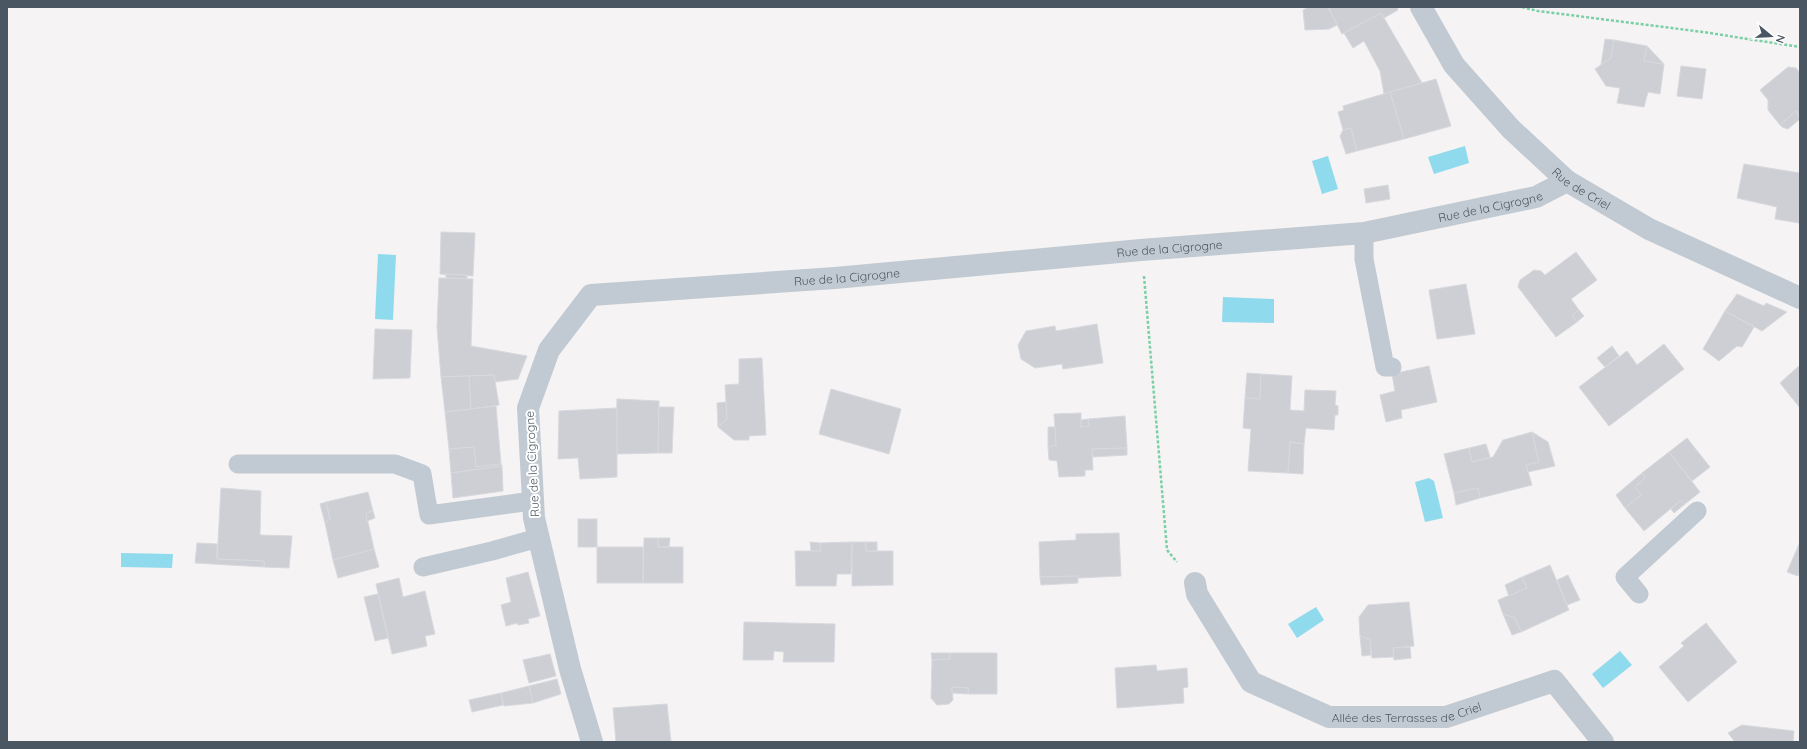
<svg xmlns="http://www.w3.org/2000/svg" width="1807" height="749" font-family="Quicksand,sans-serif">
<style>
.water{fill:#90daee}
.building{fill:#cdcfd5;stroke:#d7d9de}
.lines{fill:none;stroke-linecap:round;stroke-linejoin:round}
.path{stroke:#7ad0a6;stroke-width:2.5;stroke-dasharray:3 2;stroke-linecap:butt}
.service{stroke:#c1cad2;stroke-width:19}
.minor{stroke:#c1cad2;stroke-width:22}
.labels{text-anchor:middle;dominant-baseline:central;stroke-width:4;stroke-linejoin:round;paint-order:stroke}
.street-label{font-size:12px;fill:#4a5661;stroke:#fff}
</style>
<rect width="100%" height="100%" fill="#f5f3f3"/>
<g class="water">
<path d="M1465,146L1469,163L1434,174L1428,157Z"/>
<path d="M1328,156L1338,189L1322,194L1312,161Z"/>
<path d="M378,254L396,255L393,320L375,319Z"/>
<path d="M1223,297L1274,299V323L1222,322Z"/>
<path d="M1429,478L1434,481L1443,518L1425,522L1415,482Z"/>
<path d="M121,553L173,554L172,568L121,567Z"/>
<path d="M1316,607L1324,620L1297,638L1288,624Z"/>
<path d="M1620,651L1632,665L1603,688L1592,674Z"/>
</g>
<g class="building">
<path d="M1309,7H1328L1337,25L1329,29L1305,30L1303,10Z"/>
<path d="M1332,7H1397L1398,10L1384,18L1381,13L1342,34L1329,9Z"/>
<path d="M1381,13L1384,18L1422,83L1384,94L1380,71L1364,41L1353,48L1344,33Z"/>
<path d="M1605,39L1614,40L1611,58L1601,65Z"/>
<path d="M1614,40L1647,46L1644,61L1664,64L1660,94L1648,92L1644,107L1617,103L1620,88L1606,86L1595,69L1611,58Z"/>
<path d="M1647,46L1664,64L1644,61Z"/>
<path d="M1681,66L1706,69L1702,99L1677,96Z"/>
<path d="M1788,67L1796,68L1800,73V79L1798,80L1800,82V117L1796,111L1780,125L1768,110V100L1760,90Z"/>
<path d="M1436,79L1451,126L1404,139L1390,92Z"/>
<path d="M1390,92L1404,139L1357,151L1351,128L1343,130L1338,112L1344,110L1343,106Z"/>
<path d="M1796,111L1800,119L1788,129L1782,127L1780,125Z"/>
<path d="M1351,128L1357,151L1346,154L1340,136L1343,130Z"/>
<path d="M1744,164L1800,173L1799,223L1775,219L1777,207L1737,198Z"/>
<path d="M1388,185L1390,199L1366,203L1364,189Z"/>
<path d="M441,232L475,233L473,276L440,274Z"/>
<path d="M1576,252L1597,280L1571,299L1579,310L1572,315L1577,322L1556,337L1518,287L1520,280L1534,270L1541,271L1545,275Z"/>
<path d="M446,274L467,275V279L446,278Z"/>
<path d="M439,278L473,279L471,346L527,356L518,379L495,382L494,375L441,377L437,327Z"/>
<path d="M1466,284L1475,334L1437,339L1429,290Z"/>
<path d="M1737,294L1764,306L1766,303L1787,312L1762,331L1725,311Z"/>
<path d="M1579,310L1584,316L1577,322L1572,315Z"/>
<path d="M1725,311L1754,327L1742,347L1737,346L1719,361L1703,349Z"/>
<path d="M1097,324L1103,363L1063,369L1062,364L1035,368L1021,359L1018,345L1026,331L1055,326L1056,331Z"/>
<path d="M375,329L412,330L410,378L373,379Z"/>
<path d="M1664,344L1684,369L1609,426L1579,387L1627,351L1637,365Z"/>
<path d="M1612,346L1619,356L1605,367L1597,358Z"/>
<path d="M762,358L766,435L749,436V440H734L718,427L727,419L725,385L739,384V359Z"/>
<path d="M1800,365V408L1780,383Z"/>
<path d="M1429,366L1437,402L1401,410L1402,418L1386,422L1380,395L1395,391L1392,374Z"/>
<path d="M1247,373L1261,374L1260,399L1245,398Z"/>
<path d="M1261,374L1292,376L1290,410L1304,411L1305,390L1336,391L1335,405L1338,406V415H1335L1334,430L1306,428L1304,444L1290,442L1288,473L1248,471L1251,429L1243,428L1245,398L1260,399Z"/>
<path d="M494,375L499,405L471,409L469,376Z"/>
<path d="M469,376L471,409L445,412L441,377Z"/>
<path d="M831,389L901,409L889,454L819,434Z"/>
<path d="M617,399L659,401L658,453L616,454Z"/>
<path d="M726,402L727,419L718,427L717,403Z"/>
<path d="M496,406L501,464L476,467L474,447L449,449L445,412Z"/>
<path d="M659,407H674L672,453H658Z"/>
<path d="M617,408V477L580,479L578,458L558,459L559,411Z"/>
<path d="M1081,413V427L1089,426L1088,419L1125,416L1127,448L1092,449L1093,470H1085V476L1059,477L1057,461L1049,460L1048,447L1056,445L1054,414Z"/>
<path d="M1088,419L1089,426L1081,427V420Z"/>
<path d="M1048,427H1055L1056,445L1048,447Z"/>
<path d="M1532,432L1539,462L1526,465L1532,485L1480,498L1478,488L1454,493L1444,454L1469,448L1472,462L1493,457L1503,440Z"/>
<path d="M1532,432L1548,442L1555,466L1528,472L1526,465L1539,462Z"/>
<path d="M1687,438L1710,467L1692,481L1669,452Z"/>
<path d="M1290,442L1304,444L1303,474L1288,473Z"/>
<path d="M1486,444L1490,457L1472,462L1469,448Z"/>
<path d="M474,447L476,467L501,464L502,466L451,473L449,449Z"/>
<path d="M1127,448V455L1093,457L1092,449Z"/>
<path d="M1669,452L1700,492L1685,504L1681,500L1644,531L1625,508L1641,495L1635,487L1645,478L1642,473Z"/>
<path d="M502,466L503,491L453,498L451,473Z"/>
<path d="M1642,473L1645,478L1635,487L1641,495L1625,508L1616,495Z"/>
<path d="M221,488L261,491L260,535L292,536L289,568L264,567V561L217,559Z"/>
<path d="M1478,488L1480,498L1456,505L1454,493Z"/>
<path d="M368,492L373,511L366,513L374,549L333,560L325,523L330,519L326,502Z"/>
<path d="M1681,500L1685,504L1674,513L1671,509Z"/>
<path d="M326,502L330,519L325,523L320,504Z"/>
<path d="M373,511L375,518L367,521L366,513Z"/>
<rect x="578" y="519" width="19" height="28"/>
<path d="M1119,533L1121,576L1078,578V576L1040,577L1039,542L1076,540V534Z"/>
<path d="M644,538H658V547H683V583H643Z"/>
<path d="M658,538H670L669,547H658Z"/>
<path d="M810,542L820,543L821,551H811Z"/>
<path d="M852,542H866V551H893V585L852,586Z"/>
<path d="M852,542L851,574H837L836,586H796L795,551H821L820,543Z"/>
<rect x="866" y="542" width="11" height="9"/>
<path d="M1800,542V570L1798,576L1787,572Z"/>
<path d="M197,543L217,544V559L264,561V567L195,563Z"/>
<rect x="597" y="547" width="46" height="36"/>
<path d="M374,549L379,567L338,578L333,560Z"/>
<path d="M1550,565L1569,610L1521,632L1515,618L1503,614L1498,600L1527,588L1522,577Z"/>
<path d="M528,572L540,616L528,619L529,623L518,625L517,623L506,626L501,605L511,602L506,578Z"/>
<path d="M1568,575L1580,600L1567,605L1557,580Z"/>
<path d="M1078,576V583L1041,585L1040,577Z"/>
<path d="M1522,577L1527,588L1509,596L1505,585Z"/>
<path d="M399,578L403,597L425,591L435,634L425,636L427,646L392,654L376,584Z"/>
<path d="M378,594L388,638L375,641L364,597Z"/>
<path d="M1409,602L1414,646L1393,648L1394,657L1372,658L1370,640L1360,636L1359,617L1368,605Z"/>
<path d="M1503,614L1515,618L1521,632L1512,635Z"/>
<path d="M744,622L835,624L834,662H783L784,652L774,651L773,660H743Z"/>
<path d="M1706,623L1737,662L1688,702L1659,667L1684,646L1681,643Z"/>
<path d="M1360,636L1370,640L1371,655L1362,656Z"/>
<path d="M1410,647L1411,658L1394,660L1393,648Z"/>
<path d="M931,653H950V659L932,660Z"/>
<path d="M950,653H997V694H968V688L952,687L953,700L949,704L937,705L931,698L932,660L950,659Z"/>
<path d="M550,654L556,676L529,683L523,660Z"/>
<path d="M1156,665L1157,671L1187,668L1188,687L1183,688L1184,703L1117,708L1115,668Z"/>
<path d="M557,679L561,694L533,703L529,686Z"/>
<path d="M529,686L533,703L504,706L501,693Z"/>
<path d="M952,687L968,688V694L952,693Z"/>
<path d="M501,693L503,705L472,712L469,700Z"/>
<path d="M667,704L671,742H616L613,708Z"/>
<path d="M1742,725L1794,731L1793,742H1735L1728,733Z"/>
</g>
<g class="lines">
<g class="path">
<path d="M1522,7L1538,11L1703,32L1800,47"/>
<path d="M1144,276L1167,550L1177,562"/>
</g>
<g class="service">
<path d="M1364,233V259L1385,367H1392"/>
<path d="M238,464H395L422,474L429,515L532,501"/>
<path d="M423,567L492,551L538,538"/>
<path d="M1639,594L1625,577L1697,511"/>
</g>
<g class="minor">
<path id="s1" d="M1421,7L1454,65L1511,129L1567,181L1649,229L1800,298"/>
<path id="s2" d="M1195,583L1197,594L1251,682L1329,717H1446L1554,681L1603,742"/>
<path id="s3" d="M592,742L570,669L534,518L528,408L549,350L591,295L835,278L1141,250L1364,233L1536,197L1567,181"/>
</g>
</g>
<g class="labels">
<g class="street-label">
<text stroke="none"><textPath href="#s1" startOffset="245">Rue de Criel</textPath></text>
<text stroke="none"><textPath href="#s3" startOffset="1377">Rue de la Cigrogne</textPath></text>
<text stroke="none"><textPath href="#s3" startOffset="1053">Rue de la Cigrogne</textPath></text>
<text stroke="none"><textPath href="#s3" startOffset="729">Rue de la Cigrogne</textPath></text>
<text transform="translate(532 464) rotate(-93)">Rue de la Cigrogne</text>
<text stroke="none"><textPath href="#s2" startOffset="278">Allée des Terrasses de Criel</textPath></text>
</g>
</g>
<rect width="1807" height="749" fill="none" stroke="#4a5661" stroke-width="16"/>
<g transform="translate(1771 36) rotate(108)" stroke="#ffffff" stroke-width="3" paint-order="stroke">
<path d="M0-3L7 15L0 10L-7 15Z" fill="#4a5661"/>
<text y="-6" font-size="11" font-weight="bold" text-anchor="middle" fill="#4a5661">N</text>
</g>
</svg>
